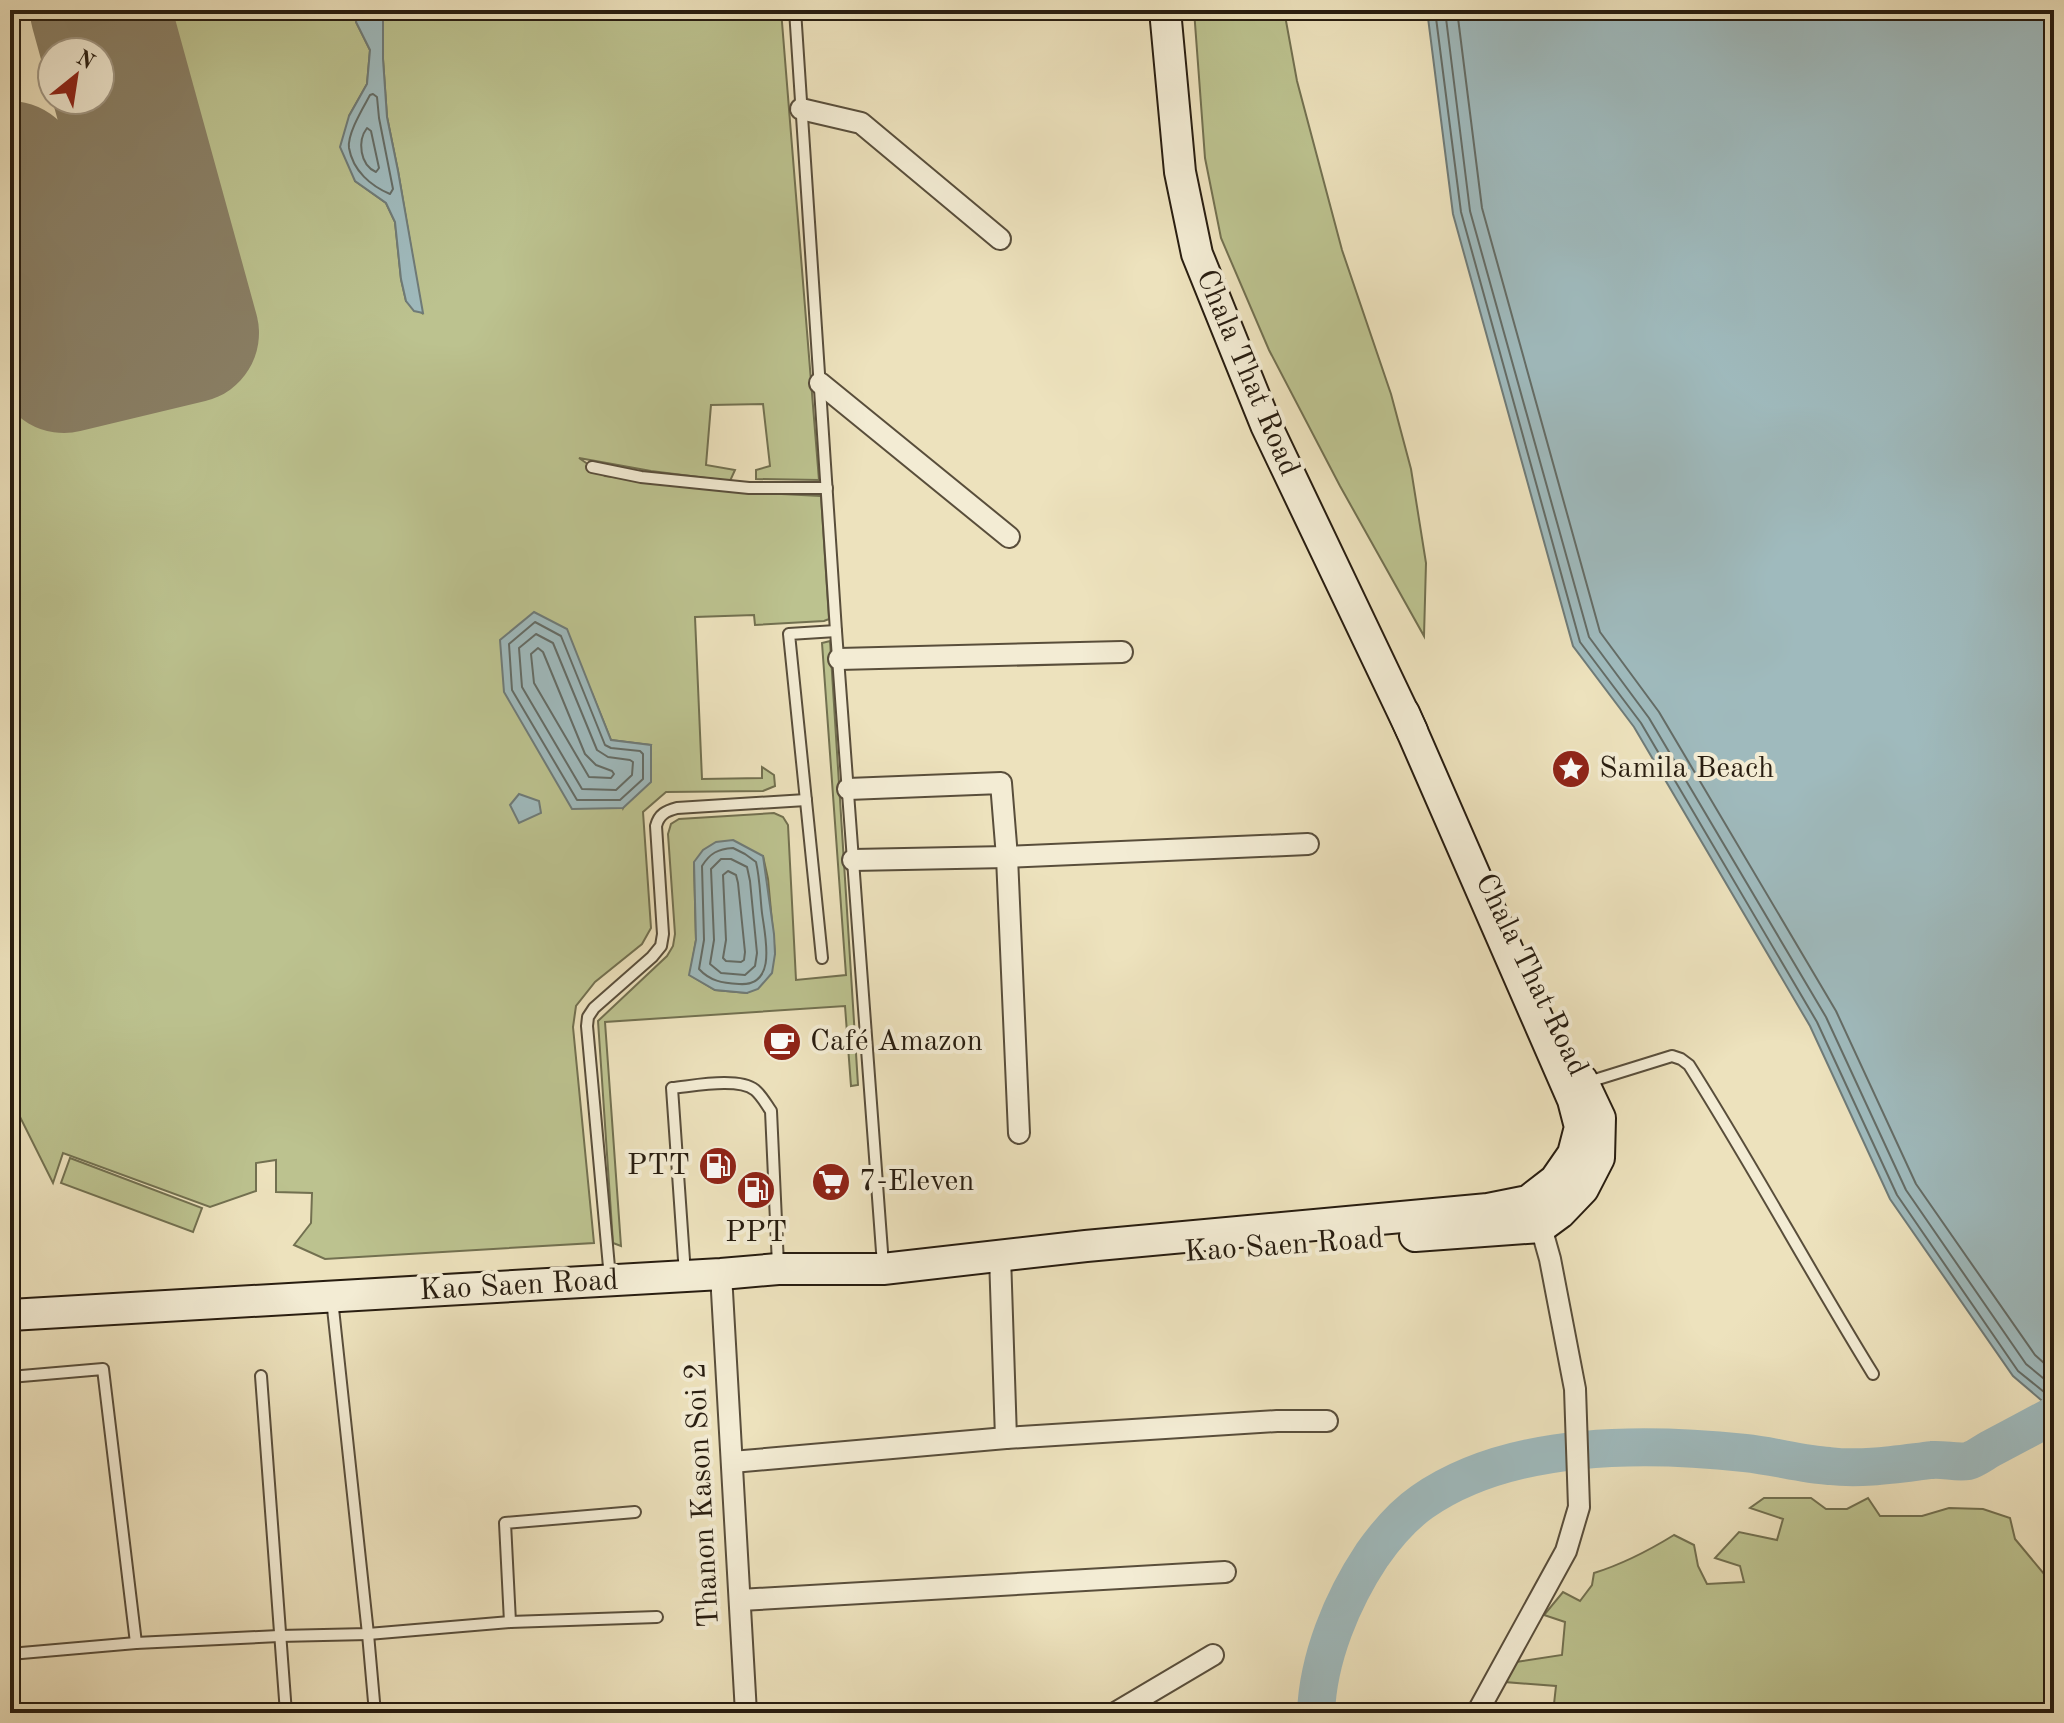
<svg xmlns="http://www.w3.org/2000/svg" width="2064" height="1723" font-family="'Old Standard TT',serif">
<style>
.green{fill:#bcc28f;stroke:#727050;stroke-width:2;fill-rule:evenodd}
.water{fill:#9fbabd;stroke:#6f7b78;stroke-width:2}
.lines{fill:none;stroke-linecap:round;stroke-linejoin:round}
.shore{stroke:#646c66;stroke-width:2}
.river{stroke:#9fbabd;stroke-width:38}
.runway{stroke:#8a8066;stroke-width:140}
.lane-casing{stroke:#594e3b;stroke-width:14}
.street-casing{stroke:#594e3b;stroke-width:24}
.secondary-casing{stroke:#281d10;stroke-width:34}
.lane{stroke:#f3ecd4;stroke-width:10}
.street{stroke:#f3ecd4;stroke-width:20}
.secondary{stroke:#f3ecd4;stroke-width:30}
.labels{text-anchor:middle;dominant-baseline:central;stroke-width:8;stroke-linejoin:round;paint-order:stroke}
.street-label{font-size:30px;fill:#281d10;stroke:#f3ecd4}
.poi-label{font-size:30px;fill:#281d10;stroke:#f3ecd4;text-anchor:start}
</style>
<rect width="100%" height="100%" fill="#ede2bd"/>
<filter id="stains"><feTurbulence type="fractalNoise" baseFrequency=".0025" numOctaves="4"/><feColorMatrix values="0 0 0 0 .2 0 0 0 0 .09 0 0 0 0 .02 0 0 0 .5 -.17"/></filter>
<radialGradient id="worn" r=".72"><stop offset=".6" stop-color="#630" stop-opacity="0"/><stop offset="1" stop-color="#630" stop-opacity=".3"/></radialGradient>
<g class="green">
<path d="M115,10H359L356,22L370,50L367,84L349,116L355,181L386,203L395,222L401,279L406,301L422,313L398,171L387,117L383,59V10H781L819,480L756,479V470L770,466L763,404L711,405L706,465L735,470L730,481L651,471L579,458L605,476L739,492L821,496L829,619L824,621L755,625L754,615L695,617L702,779L762,778V767L774,775L775,786L763,791L666,792L643,812L651,928L642,944L595,982L576,1006L573,1027L594,1243L325,1259L294,1245L311,1223L312,1193L276,1192V1160L256,1163V1191L210,1207L63,1153L53,1183L18,1113L10,1081V244L49,380L206,343ZM592,693L611,740L651,745L623,808Z"/>
<path d="M1194,10H1284L1297,81L1342,250L1391,394L1411,469L1426,563L1424,636L1340,486L1269,350L1221,238L1205,158Z"/>
<path d="M830,641L858,1085L851,1086L845,1006L605,1022L621,1246L613,1243L598,1021L667,956L673,946L675,934L668,834L671,824L679,819L774,813L783,817L788,825L796,980L846,975L822,643ZM763,856L768,879L775,954L747,993L715,990L690,975L696,940L694,863Z"/>
<path d="M70,1158L202,1208L193,1232L61,1183Z"/>
<path d="M1764,1498H1811L1826,1509H1847L1868,1498L1880,1516H1922L1949,1508L1983,1509L2010,1518L2015,1539L2044,1574L2054,1577V1713H1553L1556,1686L1505,1682L1516,1662L1562,1655L1565,1622L1544,1615L1563,1592L1580,1601L1592,1585L1594,1573C1623,1564 1648,1551 1674,1535L1694,1545L1698,1566L1707,1584L1744,1582L1740,1566L1715,1558L1739,1532L1777,1540L1783,1519L1750,1508Z"/>
</g>
<g class="water">
<path d="M359,10H383V59L387,117L398,171L423,313L414,311L406,301L401,279L395,222L386,203L355,181L340,147L349,116L367,84L370,50L356,22Z"/>
<path d="M1427,10H2054V1411L2013,1376L1890,1199L1810,1026L1634,727L1573,646L1453,214Z"/>
<path d="M534,612L567,629L611,740L651,745V782L623,808L572,809L504,692L500,640Z"/>
<path d="M519,794L539,801L541,813L519,823L510,805Z"/>
<path d="M733,840L763,856L774,934L775,954L772,973L758,989L747,993L715,990L689,975L696,940L694,862L703,850L716,842Z"/>
</g>
<g class="lines">
<g class="shore">
<path d="M1435,10L1461,212L1580,642L1641,723L1817,1022L1897,1195L2018,1371L2054,1400"/>
<path d="M1445,10L1470,211L1589,637L1649,718L1826,1017L1906,1190L2026,1364L2054,1387"/>
<path d="M1457,10L1482,208L1600,632L1659,712L1836,1011L1916,1184L2035,1355L2054,1372"/>
<path d="M373,94L377,97L379,118L393,189L390,194C371,186 353,171 349,148C347,134 363,108 370,95Z"/>
<path d="M367,128L371,131L379,168L376,172C360,165 357,141 367,128Z"/>
<path d="M535,622L561,636L605,745L611,748L640,751L643,754V779L620,800H577L512,690L509,644Z"/>
<path d="M536,634L553,643L597,750L608,757L630,760L633,762L632,775L616,790L582,789L522,687L519,648Z"/>
<path d="M538,648L543,652L585,754L596,765L612,771L614,774L611,778L589,777L534,683L531,654Z"/>
<path d="M733,848L745,854L756,862C760,879 760,896 762,913C765,936 778,987 739,984C722,983 710,981 699,969L704,940L702,866C710,853 718,849 733,848Z"/>
<path d="M731,859L747,867L750,881L757,953L755,966L745,975L721,973L710,964L714,940L711,869L721,859Z"/>
<path d="M728,871L736,875L738,883L745,952L744,960L741,962L726,961L723,958L726,940L723,875Z"/>
</g>
<path class="river" d="M1316,1713C1318,1658 1342,1600 1372,1555C1386,1535 1402,1516 1422,1502C1509,1441 1644,1442 1745,1453C1774,1456 1801,1464 1829,1466C1863,1470 1898,1464 1932,1460C1944,1459 1957,1463 1968,1461C1975,1459 1983,1453 1990,1449C2011,1438 2033,1426 2054,1415"/>
<path class="runway" d="M10,171L64,363L189,333L100,10"/>
<g class="lane-casing">
<g id="lane">
<path d="M795,10L836,631L883,1265"/>
<path d="M592,467L641,477L749,488H827"/>
<path d="M822,958L789,634L836,631"/>
<path d="M1585,1083L1672,1056L1681,1059L1689,1065C1753,1166 1810,1272 1873,1374"/>
<path d="M685,1274L672,1088C694,1086 738,1077 755,1090C762,1096 766,1104 771,1111L778,1265"/>
<path d="M610,1278L587,1026L588,1017L594,1008L652,957L661,946L663,934L656,826C659,814 666,811 677,808L806,800"/>
<path d="M332,1299L368,1634L375,1713"/>
<path d="M261,1376L286,1713"/>
<path d="M10,1377L103,1369L136,1643"/>
<path d="M510,1622L505,1523L635,1512"/>
<path d="M10,1654L136,1643L279,1636L368,1634L510,1622L657,1617"/>
</g>
</g>
<g class="street-casing">
<g id="street">
<path d="M801,109L861,123L1000,239"/>
<path d="M820,383L1009,537"/>
<path d="M839,659L1122,652"/>
<path d="M848,789L1001,783L1007,857L1019,1133"/>
<path d="M853,860L1007,857L1308,844"/>
<path d="M1000,1256L1006,1438"/>
<path d="M721,1274L746,1713"/>
<path d="M732,1462L1006,1438L1277,1421H1327"/>
<path d="M740,1600L1225,1572"/>
<path d="M1115,1713L1213,1655"/>
<path d="M1477,1713L1566,1551L1579,1507L1575,1389L1550,1259L1541,1227L1537,1218"/>
</g>
</g>
<g class="secondary-casing">
<g id="secondary">
<path d="M1165,10L1180,172L1197,254L1266,425L1412,731"/>
<path d="M1415,1236L1541,1227L1560,1213L1583,1189L1599,1158L1600,1118L1582,1080"/>
<path d="M10,1315L721,1274L778,1269H883L1086,1246L1488,1209L1528,1201L1555,1180L1573,1154L1580,1127L1573,1100L1404,713"/>
</g>
</g>
<use href="#lane" class="lane"/>
<use href="#street" class="street"/>
<use href="#secondary" class="secondary"/>
</g>
<defs>
<g id="sight-disc" transform="scale(2)"><circle r="9.5" fill="#8f2418" stroke="#f3ecd4"/><path d="M0-6L1.8-2.2L6-1.7L2.9 1.2L3.7 5.4L0 3.3L-3.7 5.4L-2.9 1.2L-6-1.7L-1.8-2.2Z" fill="#fff"/></g>
<g id="cafe-disc" transform="scale(2)"><circle r="9.5" fill="#8f2418" stroke="#f3ecd4"/><path d="M-5.5-4.5H6V0H3Q3 3.5 0 3.5H-2.5Q-5.5 3.5-5.5 0ZM3-3.2v2h1.7v-2ZM-6 4.5H4V6H-6Z" fill="#fff"/></g>
<g id="fuel-disc" transform="scale(2)"><circle r="9.5" fill="#8f2418" stroke="#f3ecd4"/><path d="M-5.5-6h7V0h2V4h1.3V-2.5L3-4.5l.8-.8L6-3V5H2.5V1h-1V6h-7ZM-4.2-4.7v3.2H.2V-4.7Z" fill="#fff"/></g>
<g id="supermarket-disc" transform="scale(2)"><circle r="9.5" fill="#8f2418" stroke="#f3ecd4"/><path d="M-6-5.5h2.5l.6 2H6L4.5 2H-2.5L-4.4-4H-6ZM-1.5 3.2a1.3 1.3 0 1 0 .1 0ZM3 3.2a1.3 1.3 0 1 0 .1 0Z" fill="#fff"/></g>
</defs>
<g fill-rule="evenodd">
<use href="#sight-disc" x="1571" y="769"/>
<use href="#cafe-disc" x="782" y="1042"/>
<use href="#fuel-disc" x="718" y="1166"/>
<use href="#supermarket-disc" x="831" y="1182"/>
<use href="#fuel-disc" x="756" y="1190"/>
</g>
<g class="labels">
<g class="street-label">
<text transform="translate(1247 373) rotate(67)">Chala That Road</text>
<text transform="translate(1531 975) rotate(64)">Chala That Road</text>
<text transform="translate(1284 1246) rotate(-4)">Kao Saen Road</text>
<text transform="translate(519 1286) rotate(-3)">Kao Saen Road</text>
<text transform="translate(703 1495) rotate(-93)">Thanon Kason Soi 2</text>
</g>
<g class="poi-label">
<text x="1599" y="769">Samila Beach</text>
<text x="810" y="1042">Café Amazon</text>
<text x="690" y="1166" text-anchor="end">PTT</text>
<text x="859" y="1182">7-Eleven</text>
<text x="756" y="1233" text-anchor="middle">PPT</text>
</g>
</g>
<rect width="2064" height="1723" fill="none" stroke="#ede2bd" stroke-width="40"/>
<rect x="12" y="12" width="2040" height="1699" fill="none" stroke="#281d10" stroke-width="4"/>
<rect x="20" y="20" width="2024" height="1683" fill="none" stroke="#281d10" stroke-width="2"/>
<g transform="translate(76 76) rotate(30)"><circle r="38" fill="#f3ecd4" stroke="#a29986" stroke-width="2"/>
<path d="M0-6L14 30L0 20L-14 30Z" fill="#8f2418"/>
<text y="-12" font-size="22" font-weight="bold" text-anchor="middle" fill="#281d10">N</text>
</g>
<rect width="100%" height="100%" filter="url(#stains)"/>
<rect width="100%" height="100%" fill="url(#worn)"/>
</svg>
